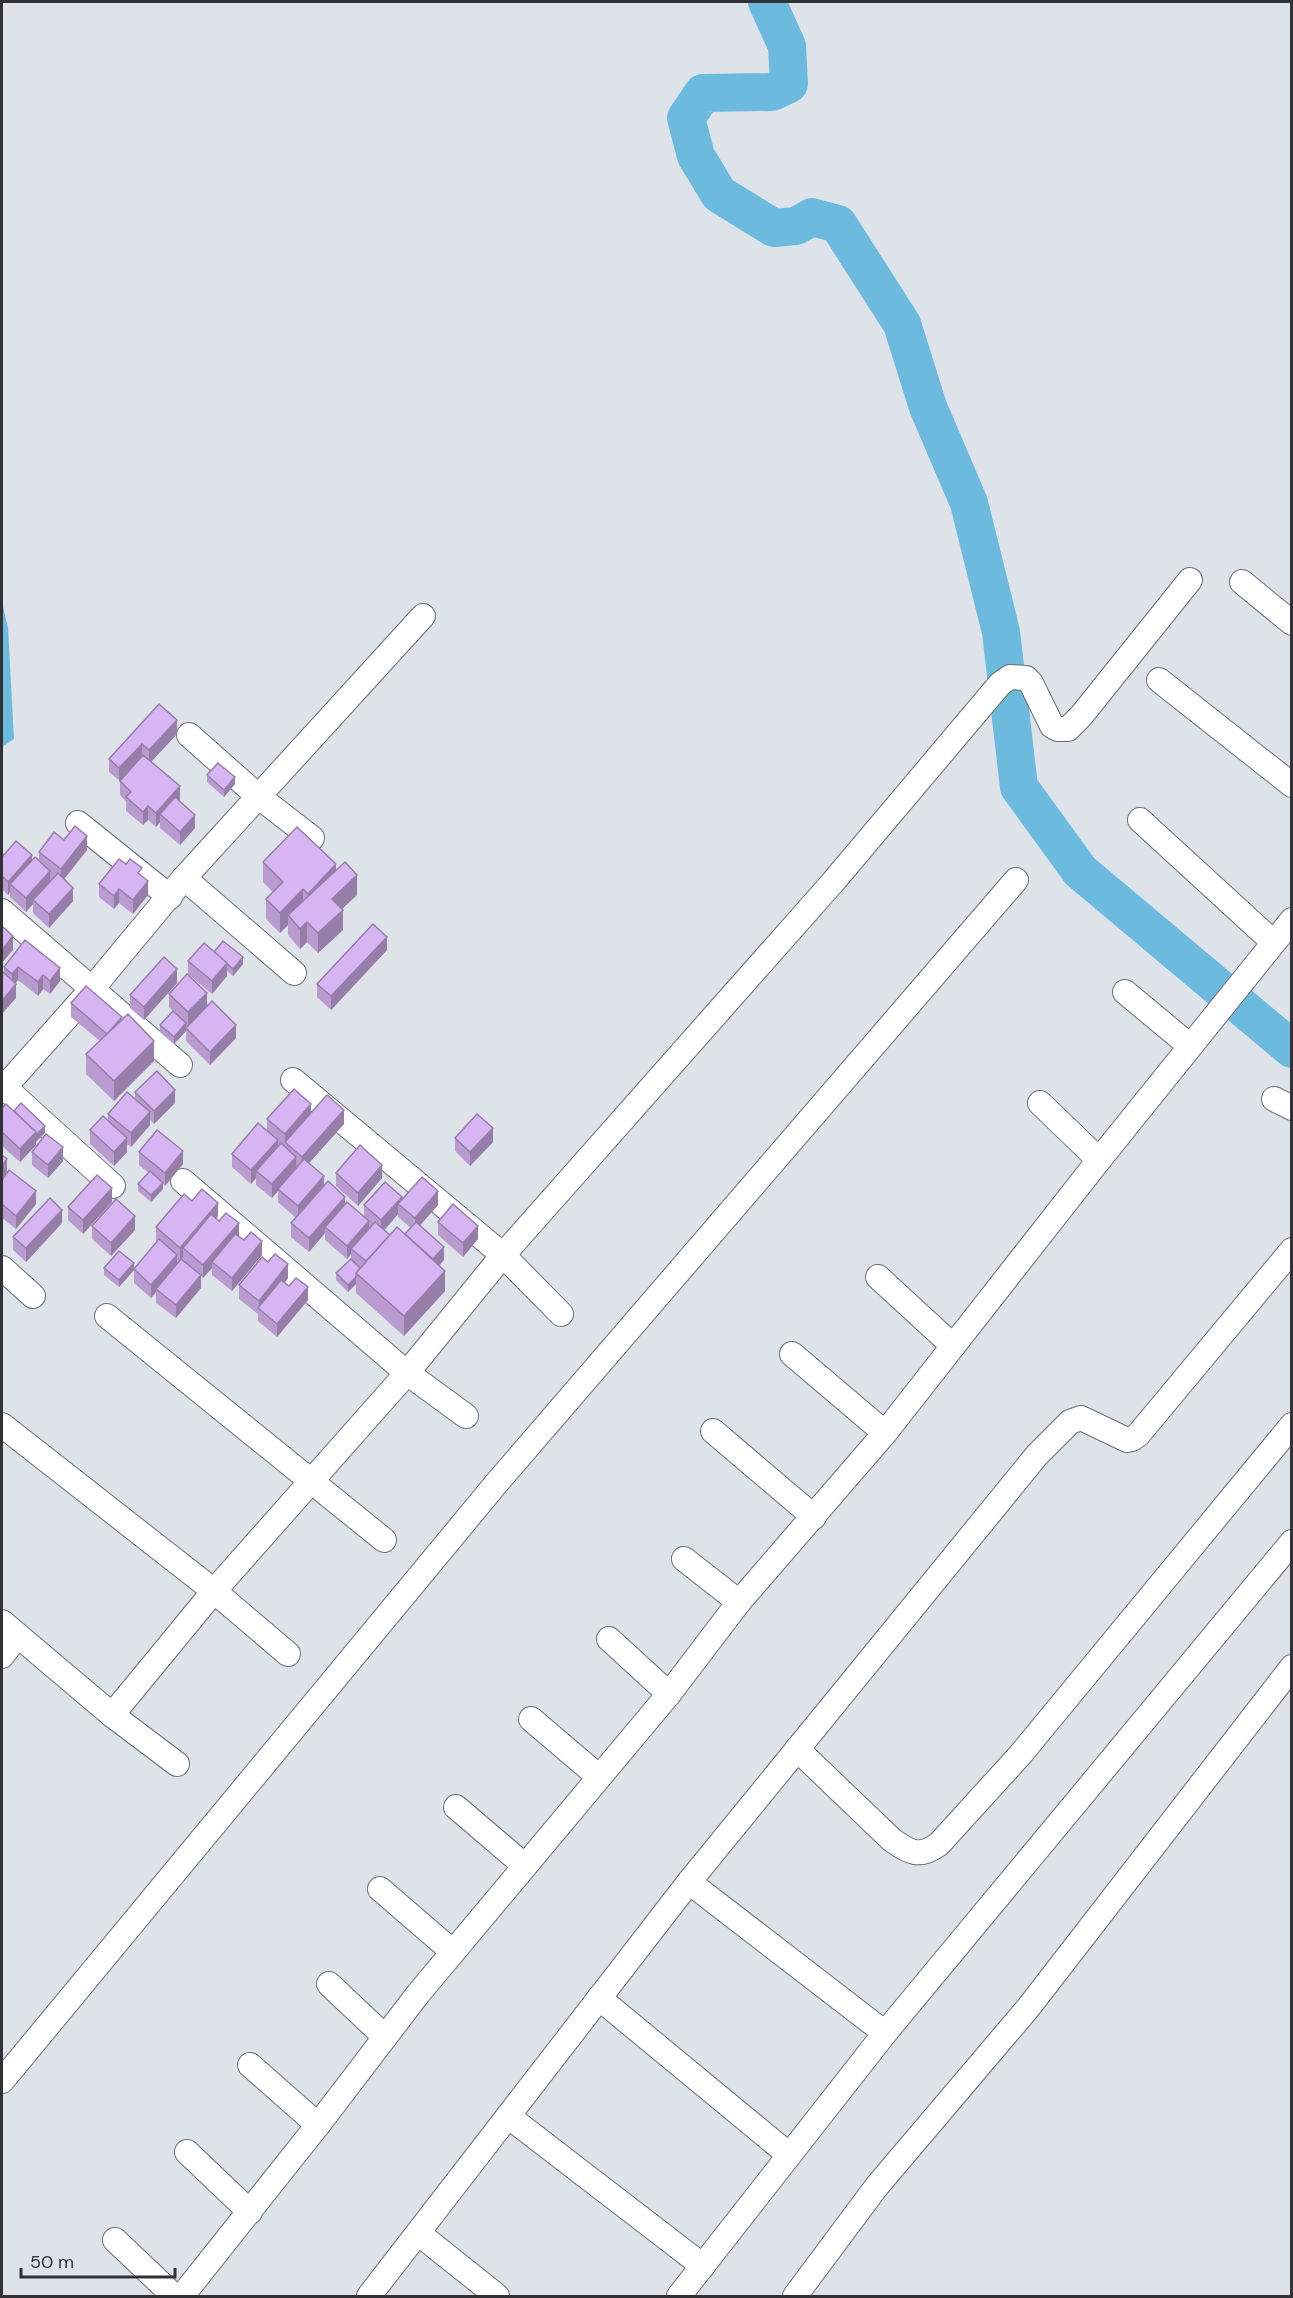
<svg xmlns="http://www.w3.org/2000/svg" width="1293" height="2298" font-family="'DM Sans',sans-serif">
<style>
.water{fill:#6dbadf}
.lines{fill:none;stroke-linecap:round;stroke-linejoin:round}
.river{stroke:#6dbadf;stroke-width:38}
.minor-casing{stroke:#6a6d73;stroke-width:26}
.minor{stroke:#fff;stroke-width:24}
.wall{fill:#b99bd0;fill-rule:evenodd}
.shaded-wall{fill:#967ea9}
.building{fill:#d7b4f2;stroke:#967ea9;stroke-width:1.5}
</style>
<rect width="100%" height="100%" fill="#dee2e9"/>
<path class="water" d="M2,602L8,628L14,739L2,747Z"/>
<g class="lines">
<path class="river" d="M767,2L787,46L789,84L772,92L703,93L686,118L696,156L719,194L774,228L796,226L812,217L838,224L902,324L928,407L969,503L1001,632L1019,787L1080,871L1292,1049"/>
<g class="minor-casing">
<g id="minor">
<path d="M1242,582L1292,623"/>
<path d="M1159,680L1292,785"/>
<path d="M189,735L259,797L312,838"/>
<path d="M1140,820L1273,942"/>
<path d="M78,823L170,897"/>
<path d="M184,878L294,973"/>
<path d="M2,911L180,1065"/>
<path d="M1125,992L1190,1046"/>
<path d="M293,1080L503,1255L561,1314"/>
<path d="M2,1085L113,1186"/>
<path d="M2,1090L91,990L184,878L423,616"/>
<path d="M1274,1099L1292,1108"/>
<path d="M1040,1103L1099,1160"/>
<path d="M183,1181L407,1373L466,1416"/>
<path d="M2,1268L33,1296"/>
<path d="M878,1277L953,1346"/>
<path d="M107,1316L384,1540"/>
<path d="M792,1354L885,1433"/>
<path d="M2,1425L214,1591L288,1654"/>
<path d="M713,1431L814,1517"/>
<path d="M684,1559L739,1602"/>
<path d="M2,1622L112,1715L177,1764"/>
<path d="M609,1639L669,1694"/>
<path d="M2,1656L17,1636"/>
<path d="M112,1715L214,1591L407,1373L503,1255L833,882L1000,684L1010,677L1026,678L1031,683L1052,726L1058,729H1068L1081,716L1190,580"/>
<path d="M531,1719L599,1777"/>
<path d="M797,1749L892,1840C910,1853 920,1858 939,1844L1020,1755L1292,1425"/>
<path d="M456,1807L525,1866"/>
<path d="M689,1882L885,2033"/>
<path d="M380,1889L453,1952"/>
<path d="M329,1984L385,2037"/>
<path d="M599,1998L788,2154"/>
<path d="M250,2065L318,2125"/>
<path d="M2,2081L495,1485L1016,880"/>
<path d="M508,2116L703,2266"/>
<path d="M187,2152L250,2212"/>
<path d="M418,2233L497,2296"/>
<path d="M115,2240L174,2296"/>
<path d="M182,2296L318,2125L418,1994L669,1694L739,1602L885,1433L1099,1160L1292,920"/>
<path d="M369,2296L689,1882L1037,1455L1070,1422L1081,1418L1127,1440L1132,1439L1138,1435L1292,1250"/>
<path d="M679,2296L885,2033L1292,1542"/>
<path d="M795,2296L877,2186L1028,2008L1292,1667"/>
</g>
</g>
<use href="#minor" class="minor"/>
</g>
<g class="wall">
<path d="M159,704L177,734L151,762L180,800H179L195,828L180,845L160,828V822L156,827L148,820L143,825L126,811V801L120,795V781L109,772V759Z"/>
<path d="M207,775L235,784L224,797L207,782Z"/>
<path d="M64,840L87,850L64,879L73,901L49,928L33,913V904L26,912L10,897V892L8,895L2,889V857L39,861V852Z"/>
<path d="M263,862L336,869L357,895L342,909L343,930L318,953L307,942L300,949L288,935V925L280,933L266,919V899L273,892L263,882Z"/>
<path d="M99,884L148,895L133,914L119,903L114,909L99,897Z"/>
<path d="M25,940L60,981L50,994L43,989L38,996L18,980L15,984L16,998L4,973V967Z"/>
<path d="M387,950L331,1010L317,997V984Z"/>
<path d="M214,952L243,964L233,976L227,971V976L212,994L188,974V961Z"/>
<path d="M177,983L144,1020L130,1008V995Z"/>
<path d="M169,994L207,1006L236,1038L210,1065L186,1041V1031L174,1044L160,1032V1025L177,1015L169,1007Z"/>
<path d="M71,1003L122,1019L154,1061L114,1101L86,1074V1054L100,1041L71,1017Z"/>
<path d="M135,1092L175,1103L154,1124L150,1120V1125L131,1147L127,1144V1152L114,1166L90,1144V1130L108,1121V1114L135,1099Z"/>
<path d="M2,1108L45,1133L36,1141V1145L20,1162L2,1146Z"/>
<path d="M311,1113L344,1124L309,1163L324,1185L345,1204L364,1216V1205L402,1200L438,1205L420,1225L444,1260L439,1266L445,1291L404,1336L356,1293V1284L348,1292L336,1280V1273L351,1259V1254L347,1259L325,1240V1233L309,1252L291,1237V1223L296,1218L278,1202V1191L272,1198L256,1185V1178L251,1184L232,1167V1154L267,1131V1119ZM398,1214V1217L411,1228L405,1234L390,1235L384,1230Z"/>
<path d="M455,1138L493,1142L470,1166L455,1151Z"/>
<path d="M32,1152L63,1161L48,1178L32,1165Z"/>
<path d="M139,1152L183,1164L165,1186L163,1184V1189L151,1202L138,1191V1184L149,1173L139,1165Z"/>
<path d="M336,1173L382,1178L358,1206L336,1186Z"/>
<path d="M2,1180L36,1204L16,1229L2,1218Z"/>
<path d="M192,1201L218,1216L216,1218L262,1255L232,1291L212,1275V1268L203,1278L201,1276V1288L176,1318L156,1303V1292L151,1298L134,1283V1270L119,1287L104,1275V1268L134,1269L157,1242L156,1241V1227Z"/>
<path d="M112,1202L83,1234L68,1220V1207Z"/>
<path d="M438,1222L478,1239L463,1257L438,1235Z"/>
<path d="M62,1223L26,1262L13,1250V1237Z"/>
<path d="M92,1226L135,1230L111,1256L92,1239Z"/>
<path d="M288,1278L285,1283L308,1300L277,1337L258,1321V1314L239,1299V1285Z"/>
</g>
<g class="shaded-wall">
<path d="M177,720V734L149,764V750Z"/>
<path d="M142,744V757L119,782V768Z"/>
<path d="M235,777V784L224,797V790Z"/>
<path d="M180,786V800L164,818L160,814V822L156,827V813Z"/>
<path d="M148,806V820L143,825V812Z"/>
<path d="M195,815V828L180,845V832Z"/>
<path d="M87,836V850L61,883V869Z"/>
<path d="M32,855V869L10,884V892L8,895V882Z"/>
<path d="M336,864V884L308,914V894Z"/>
<path d="M50,871V885L33,900V904L26,912V898Z"/>
<path d="M357,875V895L332,918V899Z"/>
<path d="M148,881V895L133,914V900Z"/>
<path d="M73,888V901L49,928V914Z"/>
<path d="M119,889V903L114,909V896Z"/>
<path d="M303,889V909L288,915V925L280,933V913Z"/>
<path d="M343,910V930L318,953V933Z"/>
<path d="M307,922V942L300,949V929Z"/>
<path d="M13,936V950L2,963V950Z"/>
<path d="M387,937V950L331,1010V996Z"/>
<path d="M243,957V964L233,976V969Z"/>
<path d="M227,963V976L212,994V981Z"/>
<path d="M18,967V980L12,987V974Z"/>
<path d="M60,968V981L50,994V981Z"/>
<path d="M177,969V983L144,1020V1007Z"/>
<path d="M43,975V989L38,996V982Z"/>
<path d="M16,984V998L2,1014V1001Z"/>
<path d="M207,993V1006L188,1026V1012Z"/>
<path d="M186,1023V1031L174,1044V1037Z"/>
<path d="M236,1025V1038L210,1065V1052Z"/>
<path d="M154,1041V1061L114,1101V1081Z"/>
<path d="M175,1090V1103L154,1124V1111Z"/>
<path d="M311,1104V1118L285,1142V1148V1134Z"/>
<path d="M344,1110V1124L302,1171V1157Z"/>
<path d="M150,1112V1125L131,1147V1133Z"/>
<path d="M45,1126V1133L36,1142V1135Z"/>
<path d="M493,1128V1142L470,1166V1152Z"/>
<path d="M36,1132V1145L20,1162V1149Z"/>
<path d="M127,1138V1152L114,1166V1152Z"/>
<path d="M278,1140V1153L256,1171V1178L251,1184V1170Z"/>
<path d="M63,1147V1161L48,1178V1165Z"/>
<path d="M183,1151V1164L165,1186V1173Z"/>
<path d="M296,1157V1170L278,1189V1191L272,1198V1184Z"/>
<path d="M7,1159V1172L2,1179V1166Z"/>
<path d="M382,1165V1178L358,1206V1193Z"/>
<path d="M324,1176V1190L298,1220V1206Z"/>
<path d="M163,1183V1189L151,1202V1195Z"/>
<path d="M112,1188V1202L83,1234V1220Z"/>
<path d="M36,1191V1204L16,1229V1216Z"/>
<path d="M438,1191V1205L415,1231V1218Z"/>
<path d="M345,1197V1210L325,1227V1233L309,1252V1238Z"/>
<path d="M402,1197V1207L398,1204V1214L381,1234V1220Z"/>
<path d="M218,1203V1216L188,1252L183,1248V1257L180,1261V1248Z"/>
<path d="M62,1210V1223L26,1262V1248Z"/>
<path d="M135,1216V1230L111,1256V1243Z"/>
<path d="M369,1221V1234L351,1249V1254L347,1259V1246Z"/>
<path d="M239,1223V1236L212,1262V1268L203,1278V1265Z"/>
<path d="M478,1226V1239L463,1257V1243Z"/>
<path d="M262,1241V1255L232,1291V1278Z"/>
<path d="M444,1247V1260L430,1275V1262Z"/>
<path d="M177,1255V1268L156,1289V1292L151,1298V1285Z"/>
<path d="M134,1263V1270L119,1287V1280Z"/>
<path d="M288,1264V1278L262,1311L259,1309V1301Z"/>
<path d="M445,1271V1291L404,1336V1316Z"/>
<path d="M201,1275V1288L176,1318V1305Z"/>
<path d="M356,1277V1284L348,1292V1285Z"/>
<path d="M308,1287V1300L277,1337V1324Z"/>
</g>
<g class="building">
<path d="M159,704L177,720L149,750L142,744L119,768L109,759Z"/>
<path d="M143,755L180,786L156,813L148,806L143,812L126,797L131,792L120,781Z"/>
<path d="M218,763L235,777L224,790L207,775Z"/>
<path d="M175,797L195,815L180,832L160,814Z"/>
<path d="M75,826L87,836L61,869L39,852L54,832L64,840Z"/>
<path d="M297,827L336,864L308,894L303,889L280,913L266,899L283,882L263,862Z"/>
<path d="M16,841L32,855L8,882L2,876V857Z"/>
<path d="M35,857L50,871L26,898L10,884Z"/>
<path d="M119,859L126,864L130,859L142,868L138,873L148,881L133,900L119,889L114,896L99,884Z"/>
<path d="M345,862L357,875L332,899L343,910L318,933L307,922L300,929L288,915Z"/>
<path d="M58,873L73,888L49,914L33,900Z"/>
<path d="M373,924L387,937L331,996L317,984Z"/>
<path d="M2,926L13,936L2,950Z"/>
<path d="M25,940L60,968L50,981L43,975L38,982L18,967L12,974L4,967Z"/>
<path d="M223,941L243,957L233,969L214,952Z"/>
<path d="M204,943L227,963L212,981L188,961Z"/>
<path d="M164,957L177,969L144,1007L130,995Z"/>
<path d="M2,971L16,984L2,1001Z"/>
<path d="M187,974L207,993L188,1012L169,994Z"/>
<path d="M86,986L122,1017L107,1034L71,1003Z"/>
<path d="M212,1001L236,1025L210,1052L186,1028Z"/>
<path d="M173,1011L186,1023L174,1037L160,1025Z"/>
<path d="M128,1014L154,1041L114,1081L86,1054Z"/>
<path d="M157,1071L175,1090L154,1111L135,1092Z"/>
<path d="M294,1089L311,1104L285,1134L267,1119Z"/>
<path d="M127,1092L150,1112L131,1133L108,1114Z"/>
<path d="M327,1095L344,1110L302,1157L285,1142Z"/>
<path d="M21,1103L45,1126L36,1135V1132L14,1111Z"/>
<path d="M6,1104L36,1132L20,1149L2,1132V1108Z"/>
<path d="M477,1114L493,1128L470,1152L455,1138Z"/>
<path d="M103,1116L127,1138L114,1152L90,1130Z"/>
<path d="M258,1123L278,1140L251,1170L232,1154Z"/>
<path d="M157,1130L183,1151L165,1173L139,1152Z"/>
<path d="M46,1134L63,1147L48,1165L32,1152Z"/>
<path d="M281,1143L296,1157L272,1184L256,1171Z"/>
<path d="M360,1145L382,1165L358,1193L336,1173Z"/>
<path d="M2,1155L7,1159L2,1166Z"/>
<path d="M304,1159L324,1176L298,1206L278,1189Z"/>
<path d="M9,1170L36,1191L16,1216L2,1204V1180Z"/>
<path d="M150,1171L163,1183L151,1195L138,1184Z"/>
<path d="M97,1175L112,1188L83,1220L68,1207Z"/>
<path d="M422,1177L438,1191L415,1218L398,1204Z"/>
<path d="M328,1181L345,1197L309,1238L291,1223Z"/>
<path d="M385,1182L402,1197L381,1220L364,1205Z"/>
<path d="M202,1189L218,1203L180,1248L156,1227L184,1194L192,1201Z"/>
<path d="M50,1198L62,1210L26,1248L13,1237Z"/>
<path d="M116,1199L135,1216L111,1243L92,1226Z"/>
<path d="M347,1202L369,1221L347,1246L325,1227Z"/>
<path d="M453,1204L478,1226L463,1243L438,1222Z"/>
<path d="M226,1213L239,1223L203,1265L183,1248L211,1214L219,1221Z"/>
<path d="M375,1222L390,1235L366,1261L351,1249Z"/>
<path d="M416,1222L444,1247L433,1259L405,1234Z"/>
<path d="M397,1227L445,1271L404,1316L356,1273Z"/>
<path d="M251,1232L262,1241L232,1278L212,1262L235,1234L244,1240Z"/>
<path d="M159,1239L177,1255L151,1285L134,1269Z"/>
<path d="M119,1251L134,1263L119,1280L104,1268Z"/>
<path d="M275,1254L288,1264L259,1301L239,1285L262,1257L268,1262Z"/>
<path d="M181,1259L201,1275L176,1305L156,1289Z"/>
<path d="M351,1259L360,1268L356,1273V1277L348,1285L336,1273Z"/>
<path d="M296,1278L308,1287L277,1324L258,1308L281,1280L289,1286Z"/>
</g>
<rect width="1293" height="2298" fill="none" stroke="#303235" stroke-width="6"/>
<path d="M21 2268v9h154v-9" fill="none" stroke="#303235" stroke-width="3"/>
<text x="30" y="2268" font-size="18" fill="#303235" stroke="#dee2e9" stroke-width="4.5" paint-order="stroke">50 m</text>
</svg>
